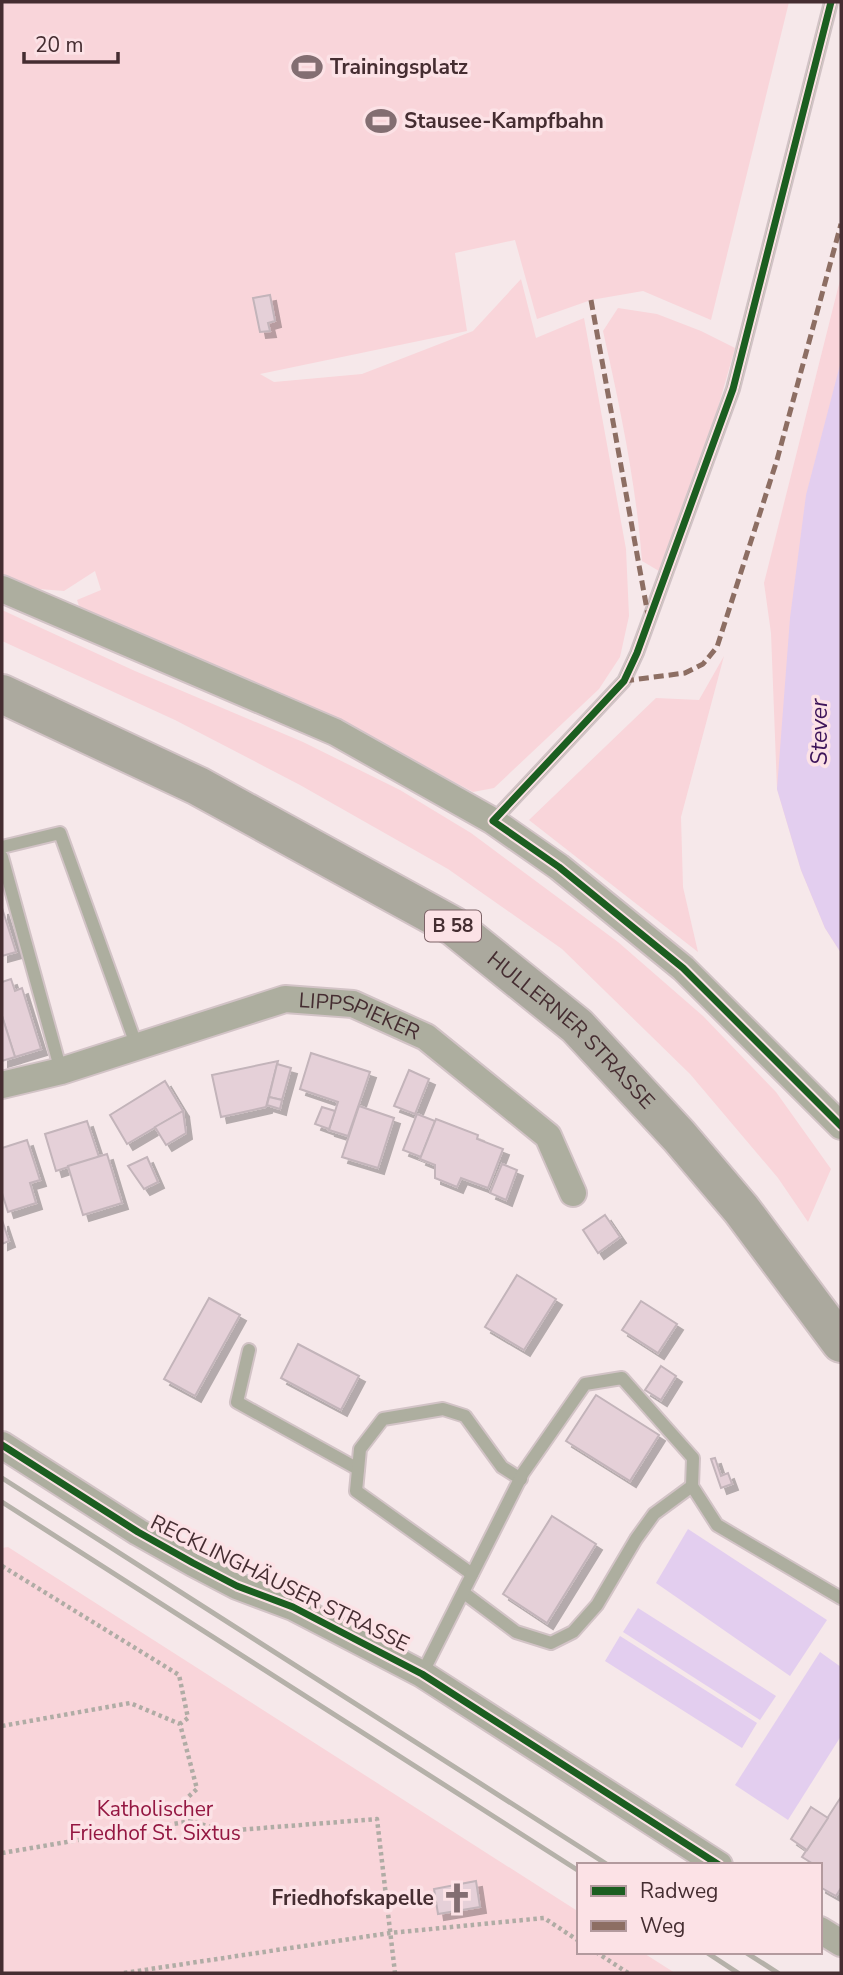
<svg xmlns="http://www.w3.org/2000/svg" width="843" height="1975" font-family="'Nunito Sans',sans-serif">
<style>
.green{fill:#f9d5da}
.water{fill:#e3ceef}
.building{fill:#e5d0d8;stroke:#c3b4ba;stroke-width:2;filter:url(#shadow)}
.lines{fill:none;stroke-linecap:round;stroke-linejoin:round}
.service-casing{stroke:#d2c3c6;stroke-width:16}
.minor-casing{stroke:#d2c3c6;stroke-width:30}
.primary-casing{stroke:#d2c3c6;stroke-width:42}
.path{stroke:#b0aca5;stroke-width:4.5;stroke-dasharray:3.5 3.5;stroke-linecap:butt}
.service{stroke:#adae9f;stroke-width:12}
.minor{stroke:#adae9f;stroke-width:26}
.primary{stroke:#aba99e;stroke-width:38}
.rail{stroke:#b5b1a9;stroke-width:5}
.quiet{stroke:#8d6e63;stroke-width:5;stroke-dasharray:10 5;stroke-linecap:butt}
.cycleway-casing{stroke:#fce2e6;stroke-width:11}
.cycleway{stroke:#1b5e20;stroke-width:7}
.labels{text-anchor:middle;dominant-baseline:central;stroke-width:7;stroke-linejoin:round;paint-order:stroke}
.shield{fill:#fce2e6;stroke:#7c6367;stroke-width:2}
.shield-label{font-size:19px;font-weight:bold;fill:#452d31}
.poi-label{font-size:21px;font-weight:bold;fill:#452d31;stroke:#fce2e6;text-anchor:start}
.street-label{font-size:21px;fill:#452d31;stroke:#fce2e6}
.park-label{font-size:21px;fill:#941742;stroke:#fce2e6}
.water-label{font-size:23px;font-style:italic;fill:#3e155a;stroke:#fce2e6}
</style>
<defs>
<filter id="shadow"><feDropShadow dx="6" dy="6" stdDeviation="0" flood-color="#0004"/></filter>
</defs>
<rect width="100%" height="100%" fill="#f6e8ea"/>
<g class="green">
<path d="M2,2H789L711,320L643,291L591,300L537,319L515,240L455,253L467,331L260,374L274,382L362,374L473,331L521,279L536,338L584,318L626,549L629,616L620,657L599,689L494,788L473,792L344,723L80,609L77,600L101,590L95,571L64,591L27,588L2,577Z"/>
<path d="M841,276V953L825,928L801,870L777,789L771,633L764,583Z"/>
<path d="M618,308L657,314L701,331L735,348L708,443L659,571L642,561C636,483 620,407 603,331Z"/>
<path d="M2,610L135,671L303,742L400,790L471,833L618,942L703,1016L776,1092L831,1169L808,1222L778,1178L690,1074L562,949L448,869L300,785L175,720L2,641Z"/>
<path d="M724,656L681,817L683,887L698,952L529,820L656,698L699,700Z"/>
<path d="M8,1547L579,1912V1952H642L675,1973H2V1548Z"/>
</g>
<g class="water">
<path d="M841,361V953L825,928L801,870L777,789L790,618L806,495Z"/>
<path d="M688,1529L827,1620L790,1676L656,1583Z"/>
<path d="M638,1608L776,1696L760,1720L623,1632Z"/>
<path d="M620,1636L757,1723L742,1748L605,1661Z"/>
<path d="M820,1652L841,1667V1736L788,1820L735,1785Z"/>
</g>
<g class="building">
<path d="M270,295L275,321L268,323L270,331L260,332L253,298Z"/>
<path d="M2,908L16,952L2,956Z"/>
<path d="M11,979L15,991L22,988L41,1049L15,1057L2,1016V982Z"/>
<path d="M2,1016L15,1057L2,1061Z"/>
<path d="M311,1053L370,1072L348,1136L329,1130L338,1102L300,1089Z"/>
<path d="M278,1061L266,1107L221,1117L212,1075Z"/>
<path d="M277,1064L291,1068L282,1100L269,1097Z"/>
<path d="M409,1070L429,1079L415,1114L394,1106Z"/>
<path d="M165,1081L183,1111L127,1144L110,1115Z"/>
<path d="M269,1097L282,1100L280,1109L267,1105Z"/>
<path d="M359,1106L394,1118L378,1168L342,1157Z"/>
<path d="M322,1107L335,1111L329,1129L315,1124Z"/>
<path d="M183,1111L186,1133L166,1145L155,1127Z"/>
<path d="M417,1114L435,1121L421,1157L403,1150Z"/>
<path d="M436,1119L478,1135L477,1139L503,1149L488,1188L461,1178L457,1187L435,1178V1165L420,1159Z"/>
<path d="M87,1121L99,1157L56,1171L45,1134Z"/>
<path d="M27,1140L40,1180L30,1183L36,1203L8,1212L2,1193V1148Z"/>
<path d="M107,1154L122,1203L83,1215L68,1166Z"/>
<path d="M147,1157L158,1182L144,1189L128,1166Z"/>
<path d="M502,1164L517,1170L506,1200L490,1193Z"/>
<path d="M605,1215L620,1237L598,1253L583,1230Z"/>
<path d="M2,1220L9,1241L2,1244Z"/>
<path d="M517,1275L556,1299L524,1350L485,1327Z"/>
<path d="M209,1298L240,1315L195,1396L164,1379Z"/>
<path d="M641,1301L677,1324L658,1353L622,1330Z"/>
<path d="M298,1344L359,1376L341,1410L281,1378Z"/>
<path d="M661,1366L676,1376L661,1400L645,1390Z"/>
<path d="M596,1395L659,1435L630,1481L566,1441Z"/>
<path d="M715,1458L721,1476L728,1473L732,1484L721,1488L711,1459Z"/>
<path d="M552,1516L596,1544L547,1623L503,1594Z"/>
<path d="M841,1797V1888L836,1896L820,1887V1865H815L802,1857Z"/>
<path d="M811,1807L828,1818L807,1850L791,1839Z"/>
<path d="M476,1881L480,1907L438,1914L434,1889Z"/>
</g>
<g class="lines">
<g class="service-casing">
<g id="service">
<path d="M493,821L624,681L637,653L733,389L831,2"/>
<path d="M2,847L60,833L137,1047"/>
<path d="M2,857L61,1071"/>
<path d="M249,1350L237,1402L358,1469"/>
<path d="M472,1574L356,1491L360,1449L383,1419L443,1409L465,1416L502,1467L521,1479"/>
<path d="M464,1593L516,1632L551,1643L573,1632L597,1605L636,1539L654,1514L692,1486"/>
<path d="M422,1674L523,1473L585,1384L622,1378L693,1458L692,1486L717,1525L841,1598"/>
</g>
</g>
<g class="minor-casing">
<g id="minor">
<path d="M2,589L335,732L493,821L559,867L683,968L841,1126"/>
<path id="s1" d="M2,1085L61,1071L285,999L353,1004L426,1037L548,1136L573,1193"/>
<path d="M2,1445L138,1532L193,1563L237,1586L293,1607L422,1674L719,1865"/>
<path d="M820,1930L841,1943"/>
</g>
</g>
<g class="primary-casing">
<g id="primary">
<path id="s2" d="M2,694L198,786L453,926L577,1026L679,1136L741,1209L841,1343"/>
</g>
</g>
<g class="path">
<path d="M2,1566L179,1675L188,1718L180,1724"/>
<path d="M2,1726L130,1703L180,1724L197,1789L187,1798L191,1821"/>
<path d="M2,1853L191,1821L224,1831L377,1819L395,1973"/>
<path d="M596,1952L628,1973"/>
<path d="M124,1973L390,1933L544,1918L579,1941"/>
</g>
<use href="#service" class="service"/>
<use href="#minor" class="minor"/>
<use href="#primary" class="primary"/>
<g class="rail">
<path d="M2,1478L608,1865"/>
<path d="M2,1502L579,1871"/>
<path d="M706,1952L738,1973"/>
<path d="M745,1952L778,1973"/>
</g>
<g class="quiet">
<path d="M591,300L648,615"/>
<path d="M624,681L685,673L703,664L717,647L777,460L841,224"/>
</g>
<g class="cycleway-casing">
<g id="cycleway">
<path d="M831,2L733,389L637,653L624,681L493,821L559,867L683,968L841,1126"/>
<path d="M2,1445L138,1532L193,1563L237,1586L293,1607L422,1674L719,1865"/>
</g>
</g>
<use href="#cycleway" class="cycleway"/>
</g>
<defs>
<g id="stadium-bare" transform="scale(2.415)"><path d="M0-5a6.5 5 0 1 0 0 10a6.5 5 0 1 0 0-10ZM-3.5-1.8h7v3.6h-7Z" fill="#836e72" stroke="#fce2e6" stroke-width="2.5" paint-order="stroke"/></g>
<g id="church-bare" transform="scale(2.415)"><path d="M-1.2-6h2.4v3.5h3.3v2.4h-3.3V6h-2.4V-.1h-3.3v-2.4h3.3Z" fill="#836e72" stroke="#fce2e6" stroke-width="2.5" paint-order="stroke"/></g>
</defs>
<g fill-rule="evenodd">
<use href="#stadium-bare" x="307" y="67"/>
<use href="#stadium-bare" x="381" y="121"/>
<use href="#church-bare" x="457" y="1898"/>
</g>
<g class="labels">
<rect class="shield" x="425" y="910.5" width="56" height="31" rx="5"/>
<g class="shield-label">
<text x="453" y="926">B 58</text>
</g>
<g class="poi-label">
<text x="330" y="67">Trainingsplatz</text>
<text x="404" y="121">Stausee-Kampfbahn</text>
<text x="434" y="1898" text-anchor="end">Friedhofskapelle</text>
</g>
<g class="street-label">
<text stroke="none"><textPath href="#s1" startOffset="373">LIPPSPIEKER</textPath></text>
<text stroke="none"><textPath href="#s2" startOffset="665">HULLERNER STRASSE</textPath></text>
<text transform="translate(280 1583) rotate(26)">RECKLINGHÄUSER STRASSE</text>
</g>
<g class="park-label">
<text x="155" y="1809">Katholischer<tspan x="155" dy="24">Friedhof St. Sixtus</tspan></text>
</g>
<g class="water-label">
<text transform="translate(819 732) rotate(-90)">Stever</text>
</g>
</g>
<rect width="843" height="1975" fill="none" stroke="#452d31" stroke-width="7"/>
<rect x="577" y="1863" width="245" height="91" fill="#fce2e6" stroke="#b39a9e" stroke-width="2"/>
<rect x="591" y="1886" width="35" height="10" fill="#1b5e20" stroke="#b39a9e" stroke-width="2"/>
<text x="640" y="1898" font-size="21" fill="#452d31">Radweg</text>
<rect x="591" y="1921" width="35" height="10" fill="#8d6e63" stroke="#b39a9e" stroke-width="2"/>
<text x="640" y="1933" font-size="21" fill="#452d31">Weg</text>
<path d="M24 52v10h94v-10" fill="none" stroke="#452d31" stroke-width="3.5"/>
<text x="35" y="52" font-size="21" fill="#452d31" stroke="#fce2e6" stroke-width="5" paint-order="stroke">20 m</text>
</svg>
